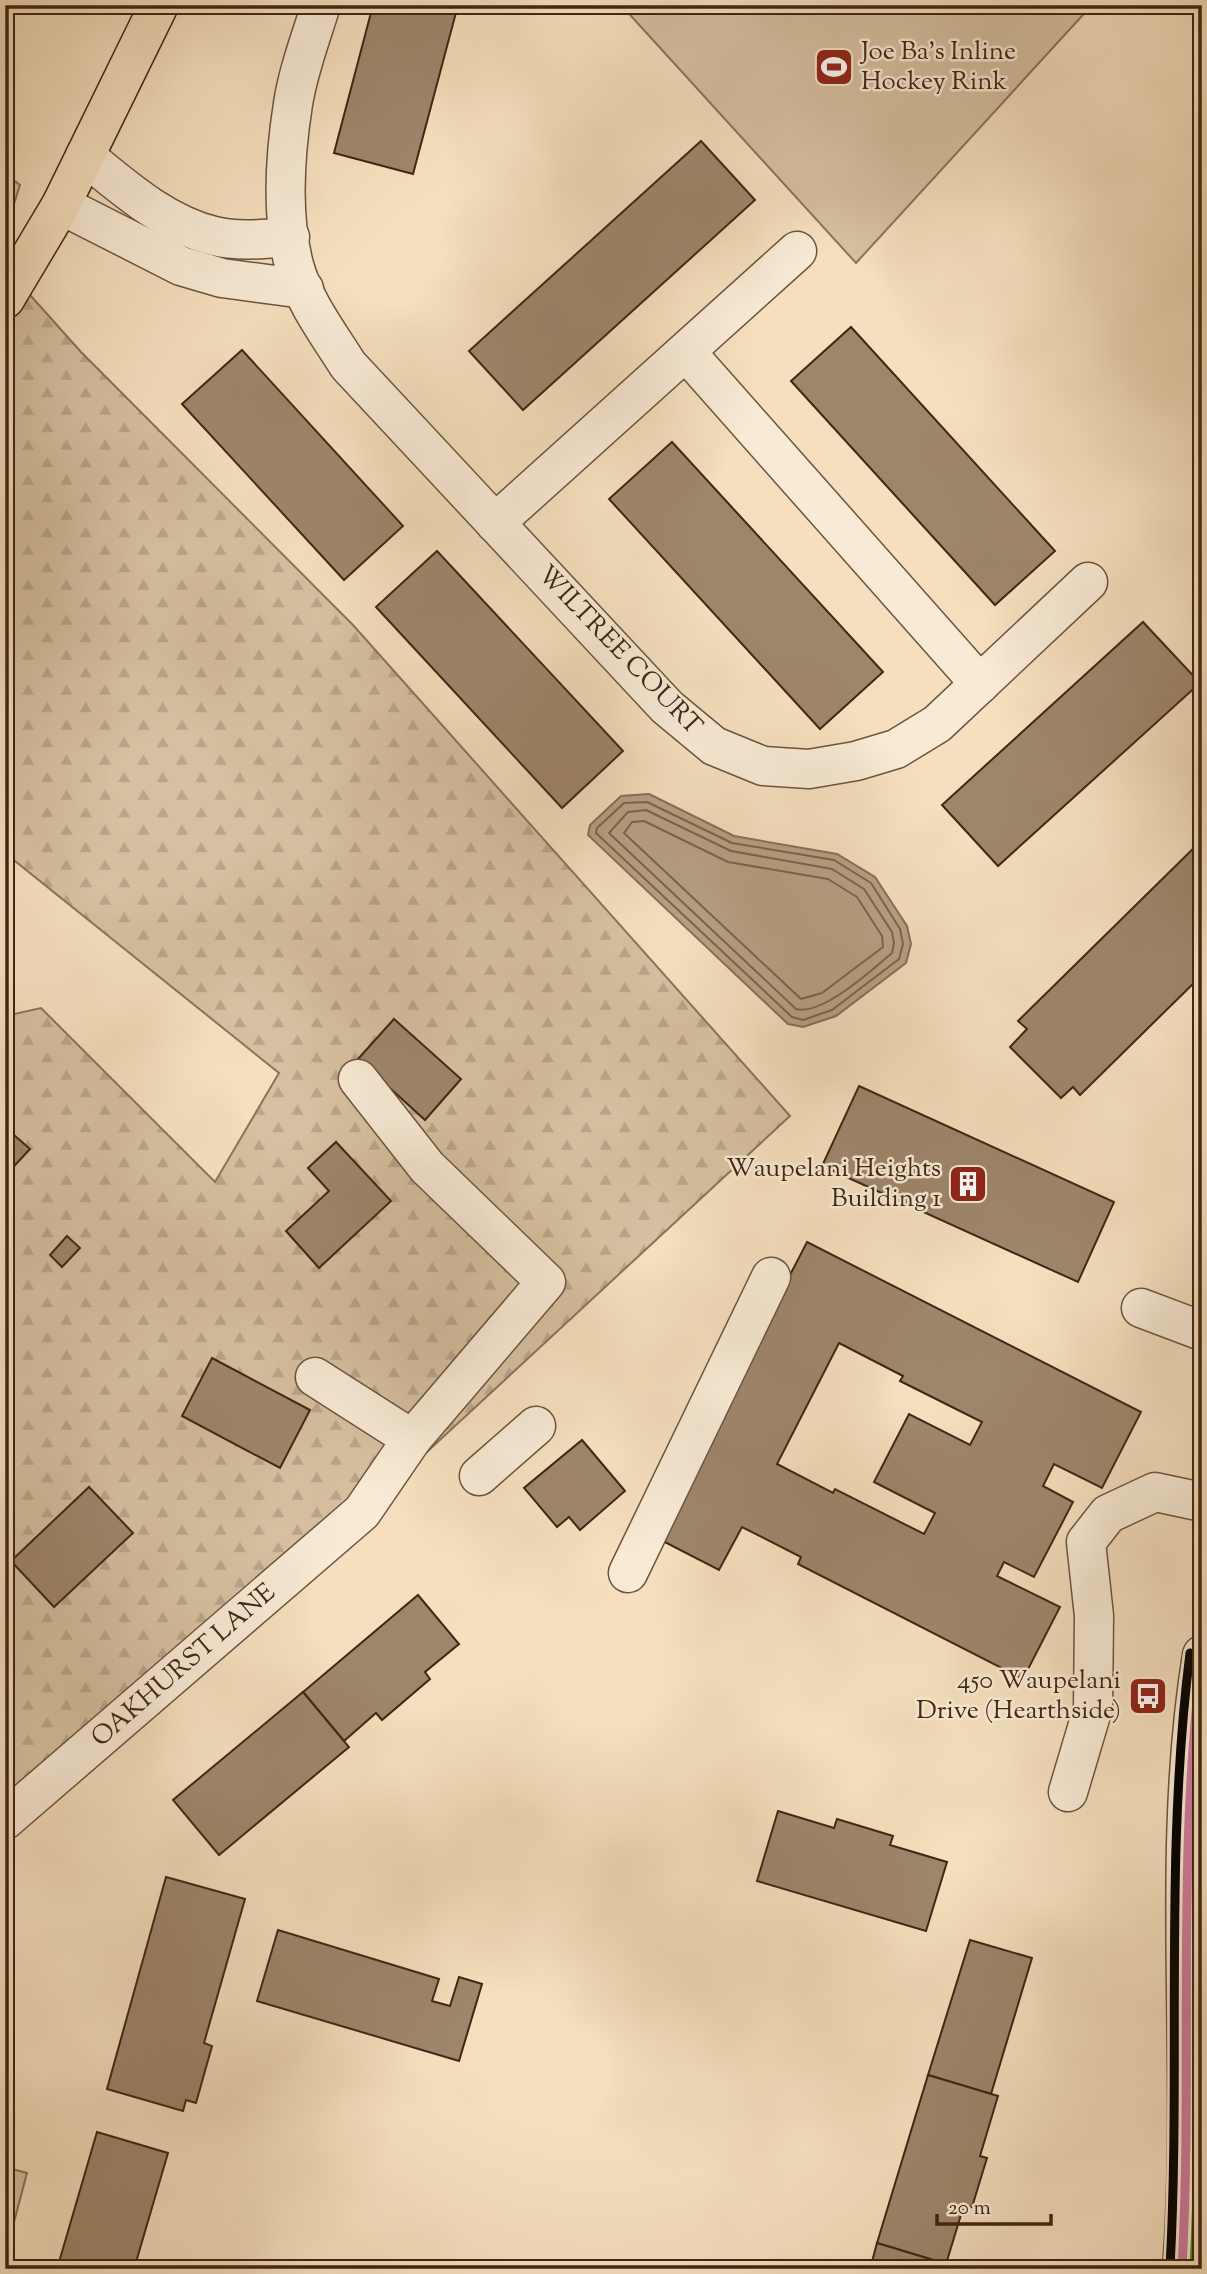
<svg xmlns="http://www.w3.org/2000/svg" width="1207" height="2274" font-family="'Sorts Mill Goudy',serif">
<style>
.forest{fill:url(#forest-firs);stroke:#8b735a;stroke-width:2}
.park{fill:#d6c0a1;stroke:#8b735a;stroke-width:2}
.water{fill:#b7a084;stroke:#876f57;stroke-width:2}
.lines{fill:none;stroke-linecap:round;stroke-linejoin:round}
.shore{stroke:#7c634c;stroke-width:2}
.building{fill:#9e866c;stroke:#402613;stroke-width:2;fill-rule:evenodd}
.minor-casing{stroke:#6d543e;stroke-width:41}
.major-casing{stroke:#402613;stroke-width:41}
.minor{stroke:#f8ead5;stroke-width:38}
.major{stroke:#f5dfbe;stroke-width:38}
.bus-1-casing{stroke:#f8ead5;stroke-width:14}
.bus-2-casing{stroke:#f8ead5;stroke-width:14}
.bus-3-casing{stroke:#f8ead5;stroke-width:14}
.bus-1{stroke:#cf7c9e;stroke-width:9}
.bus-2{stroke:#390;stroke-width:9}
.bus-3{stroke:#000;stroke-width:9}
.labels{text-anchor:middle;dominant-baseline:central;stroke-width:5;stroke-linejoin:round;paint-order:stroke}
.poi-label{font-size:26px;fill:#402613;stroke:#f8ead5;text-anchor:end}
.street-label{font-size:26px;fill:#402613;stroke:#f8ead5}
</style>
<defs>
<pattern id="forest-firs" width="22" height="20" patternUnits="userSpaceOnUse" patternTransform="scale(1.75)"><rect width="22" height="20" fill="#d6c0a1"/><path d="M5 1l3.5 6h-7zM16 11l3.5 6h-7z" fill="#b9a58a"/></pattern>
</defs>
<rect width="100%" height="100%" fill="#f5dfbe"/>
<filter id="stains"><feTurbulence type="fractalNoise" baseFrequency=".00286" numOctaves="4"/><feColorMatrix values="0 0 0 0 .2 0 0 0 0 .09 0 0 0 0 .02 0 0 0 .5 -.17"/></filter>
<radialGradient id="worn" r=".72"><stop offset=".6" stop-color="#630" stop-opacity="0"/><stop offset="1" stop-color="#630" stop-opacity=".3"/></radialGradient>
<g class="forest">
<path d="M5,174L20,185L5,232Z"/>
<path d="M5,267L81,352L353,625L790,1116L362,1512L5,1820V1016L41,1008L215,1182L279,1073L5,853Z"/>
</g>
<g class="park">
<path d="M621,5H1092L856,263Z"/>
<path d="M5,2167L27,2173L5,2256Z"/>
</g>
<path class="water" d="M649,794L734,836L837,854L875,877L907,926L911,944L906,963L836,1016L803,1027L788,1024L588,835L590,825L621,796Z"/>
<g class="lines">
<g class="shore">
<path d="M647,802L732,843L834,860L871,883L900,929L903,944L899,959L832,1010L803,1020L792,1017L596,833L597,828L624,803Z"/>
<path d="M646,810L731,851L832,869L864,889L892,932L894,943L892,953C872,970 822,1016 796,1009L609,833L628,812Z"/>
<path d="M644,821L728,862L828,879L857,897L882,936L883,947L822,993L801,999L624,833L632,822Z"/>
</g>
</g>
<g class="building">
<path d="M373,5H458L413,174L334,153Z"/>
<path d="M701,141L755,200L523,410L469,351Z"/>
<path d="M851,327L1055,551L995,605L791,381Z"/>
<path d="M242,350L403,526L344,580L182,404Z"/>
<path d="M672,442L883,672L820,729L609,499Z"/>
<path d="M437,551L623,751L562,808L376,607Z"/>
<path d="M1143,622L1200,683L998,866L942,805Z"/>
<path d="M1202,840V975L1080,1095L1073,1087L1061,1098L1010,1047L1027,1029L1018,1021Z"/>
<path d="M394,1019L461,1079L425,1120L358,1059Z"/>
<path d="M859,1086L1114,1202L1078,1282L822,1166Z"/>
<path d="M5,1127L30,1149L5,1176Z"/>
<path d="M336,1142L391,1201L319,1268L286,1231L329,1191L308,1168Z"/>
<path d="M67,1236L80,1248L62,1267L50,1255Z"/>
<path d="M807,1242L1141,1412L1102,1488L1054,1464L1043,1486L1073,1502L1034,1577L1004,1562L997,1576L1060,1607L1023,1679L798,1564L801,1557L742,1527L719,1570L655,1537ZM839,1343L903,1376L900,1381L982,1422L970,1445L909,1414L874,1482L935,1513L924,1534L835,1489L833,1493L777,1464Z"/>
<path d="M212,1358L310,1410L280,1468L182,1416Z"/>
<path d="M582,1440L625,1491L580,1530L569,1517L557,1527L524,1488Z"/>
<path d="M89,1487L133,1533L54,1607L11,1561Z"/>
<path d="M418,1595L459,1644L425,1672L430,1679L382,1720L376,1713L344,1741L303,1692Z"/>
<path d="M1146,1685L1156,1686L1154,1708L1144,1707Z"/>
<path d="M303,1692L349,1747L219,1855L173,1800Z"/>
<path d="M778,1811L834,1828L837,1819L893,1836L890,1845L947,1862L926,1931L757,1881Z"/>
<path d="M166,1877L245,1899L204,2043L212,2046L196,2103L186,2100L183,2111L107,2089Z"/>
<path d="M278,1930L439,1979L432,2001L450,2006L459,1977L482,1984L459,2061L257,2001Z"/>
<path d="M970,1940L1032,1958L991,2094L928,2075Z"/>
<path d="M928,2075L998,2096L980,2156L987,2158L972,2207L964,2205L946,2264L877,2243Z"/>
<path d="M97,2132L168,2153L134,2269H57Z"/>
<path d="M877,2243L940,2262L938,2269H870Z"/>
</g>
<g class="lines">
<g class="minor-casing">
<g id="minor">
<path d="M321,5C311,37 298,71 293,104C285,155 281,215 294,265C304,302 328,333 348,365L667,707L714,746L763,766L809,769L856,761L896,749L937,724L1088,582"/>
<path d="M85,156C123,187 164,224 214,236C238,242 265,239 290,237"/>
<path d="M61,205L181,266L222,278L304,289"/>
<path d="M686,352L980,684"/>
<path d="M495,523L797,251"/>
<path d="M1141,1308L1202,1331"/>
<path d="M315,1377L412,1439"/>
<path d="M479,1476L536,1426"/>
<path d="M628,1573L771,1277"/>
<path d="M1068,1792L1093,1708L1094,1616L1086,1542L1108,1514L1155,1492L1202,1502"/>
<path d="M5,1820L362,1512L412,1439L546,1282L427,1167L358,1079"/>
<path d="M1182,2269C1198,2064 1169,1858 1202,1655"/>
</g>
</g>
<g class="major-casing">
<path id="major" d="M5,299L61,205L159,5"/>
</g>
<use href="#minor" class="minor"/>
<use href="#major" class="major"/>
<g class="bus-1-casing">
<path id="bus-1" d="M1182,2269C1193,2065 1176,1860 1202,1657"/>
</g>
<g class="bus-2-casing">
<path id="bus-2" d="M1194,2269C1203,2104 1191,1939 1202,1774"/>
</g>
<g class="bus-3-casing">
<path id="bus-3" d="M1170,2268C1181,2063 1164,1858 1190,1653"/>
</g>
<use href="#bus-1" class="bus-1"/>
<use href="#bus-2" class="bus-2"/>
<use href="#bus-3" class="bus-3"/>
</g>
<defs>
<g id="stadium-square" transform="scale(2.0125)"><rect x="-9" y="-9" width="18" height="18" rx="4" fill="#8f2418" stroke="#f8ead5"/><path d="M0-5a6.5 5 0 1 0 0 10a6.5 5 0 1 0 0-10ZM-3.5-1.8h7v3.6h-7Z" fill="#fff"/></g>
<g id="building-square" transform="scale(2.0125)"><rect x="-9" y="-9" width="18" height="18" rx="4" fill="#8f2418" stroke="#f8ead5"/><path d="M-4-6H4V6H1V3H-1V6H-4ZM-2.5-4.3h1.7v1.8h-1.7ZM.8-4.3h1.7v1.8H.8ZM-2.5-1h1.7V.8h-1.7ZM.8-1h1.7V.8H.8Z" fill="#fff"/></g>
<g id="bus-square" transform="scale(2.0125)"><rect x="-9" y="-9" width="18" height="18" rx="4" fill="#8f2418" stroke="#f8ead5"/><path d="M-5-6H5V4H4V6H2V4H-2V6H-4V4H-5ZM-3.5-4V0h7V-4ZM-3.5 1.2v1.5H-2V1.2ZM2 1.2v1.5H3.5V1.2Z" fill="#fff"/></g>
</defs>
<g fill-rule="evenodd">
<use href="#stadium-square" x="834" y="67"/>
<use href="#building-square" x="968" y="1184"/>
<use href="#bus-square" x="1148" y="1696"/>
</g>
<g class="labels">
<g class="poi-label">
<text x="861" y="52" text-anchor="start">Joe Ba's Inline<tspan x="861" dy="30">Hockey Rink</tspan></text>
<text x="941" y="1169">Waupelani Heights<tspan x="941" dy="30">Building 1</tspan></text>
<text x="1121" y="1681">450 Waupelani<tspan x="1121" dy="30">Drive (Hearthside)</tspan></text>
</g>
<g class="street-label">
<text transform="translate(619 651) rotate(46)">WILTREE COURT</text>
<text transform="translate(184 1666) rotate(-41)">OAKHURST LANE</text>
</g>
</g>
<rect width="1207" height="2274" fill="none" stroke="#f5dfbe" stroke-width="28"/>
<rect x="7" y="7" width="1193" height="2260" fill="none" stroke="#402613" stroke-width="3.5"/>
<rect x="14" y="14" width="1179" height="2246" fill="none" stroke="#402613" stroke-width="2"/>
<path d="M937 2214v10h114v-10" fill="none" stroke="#402613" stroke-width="3.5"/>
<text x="948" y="2214" font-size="21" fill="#402613" stroke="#f8ead5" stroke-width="5" paint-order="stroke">20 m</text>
<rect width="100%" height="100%" filter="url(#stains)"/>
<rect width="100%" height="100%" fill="url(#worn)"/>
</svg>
